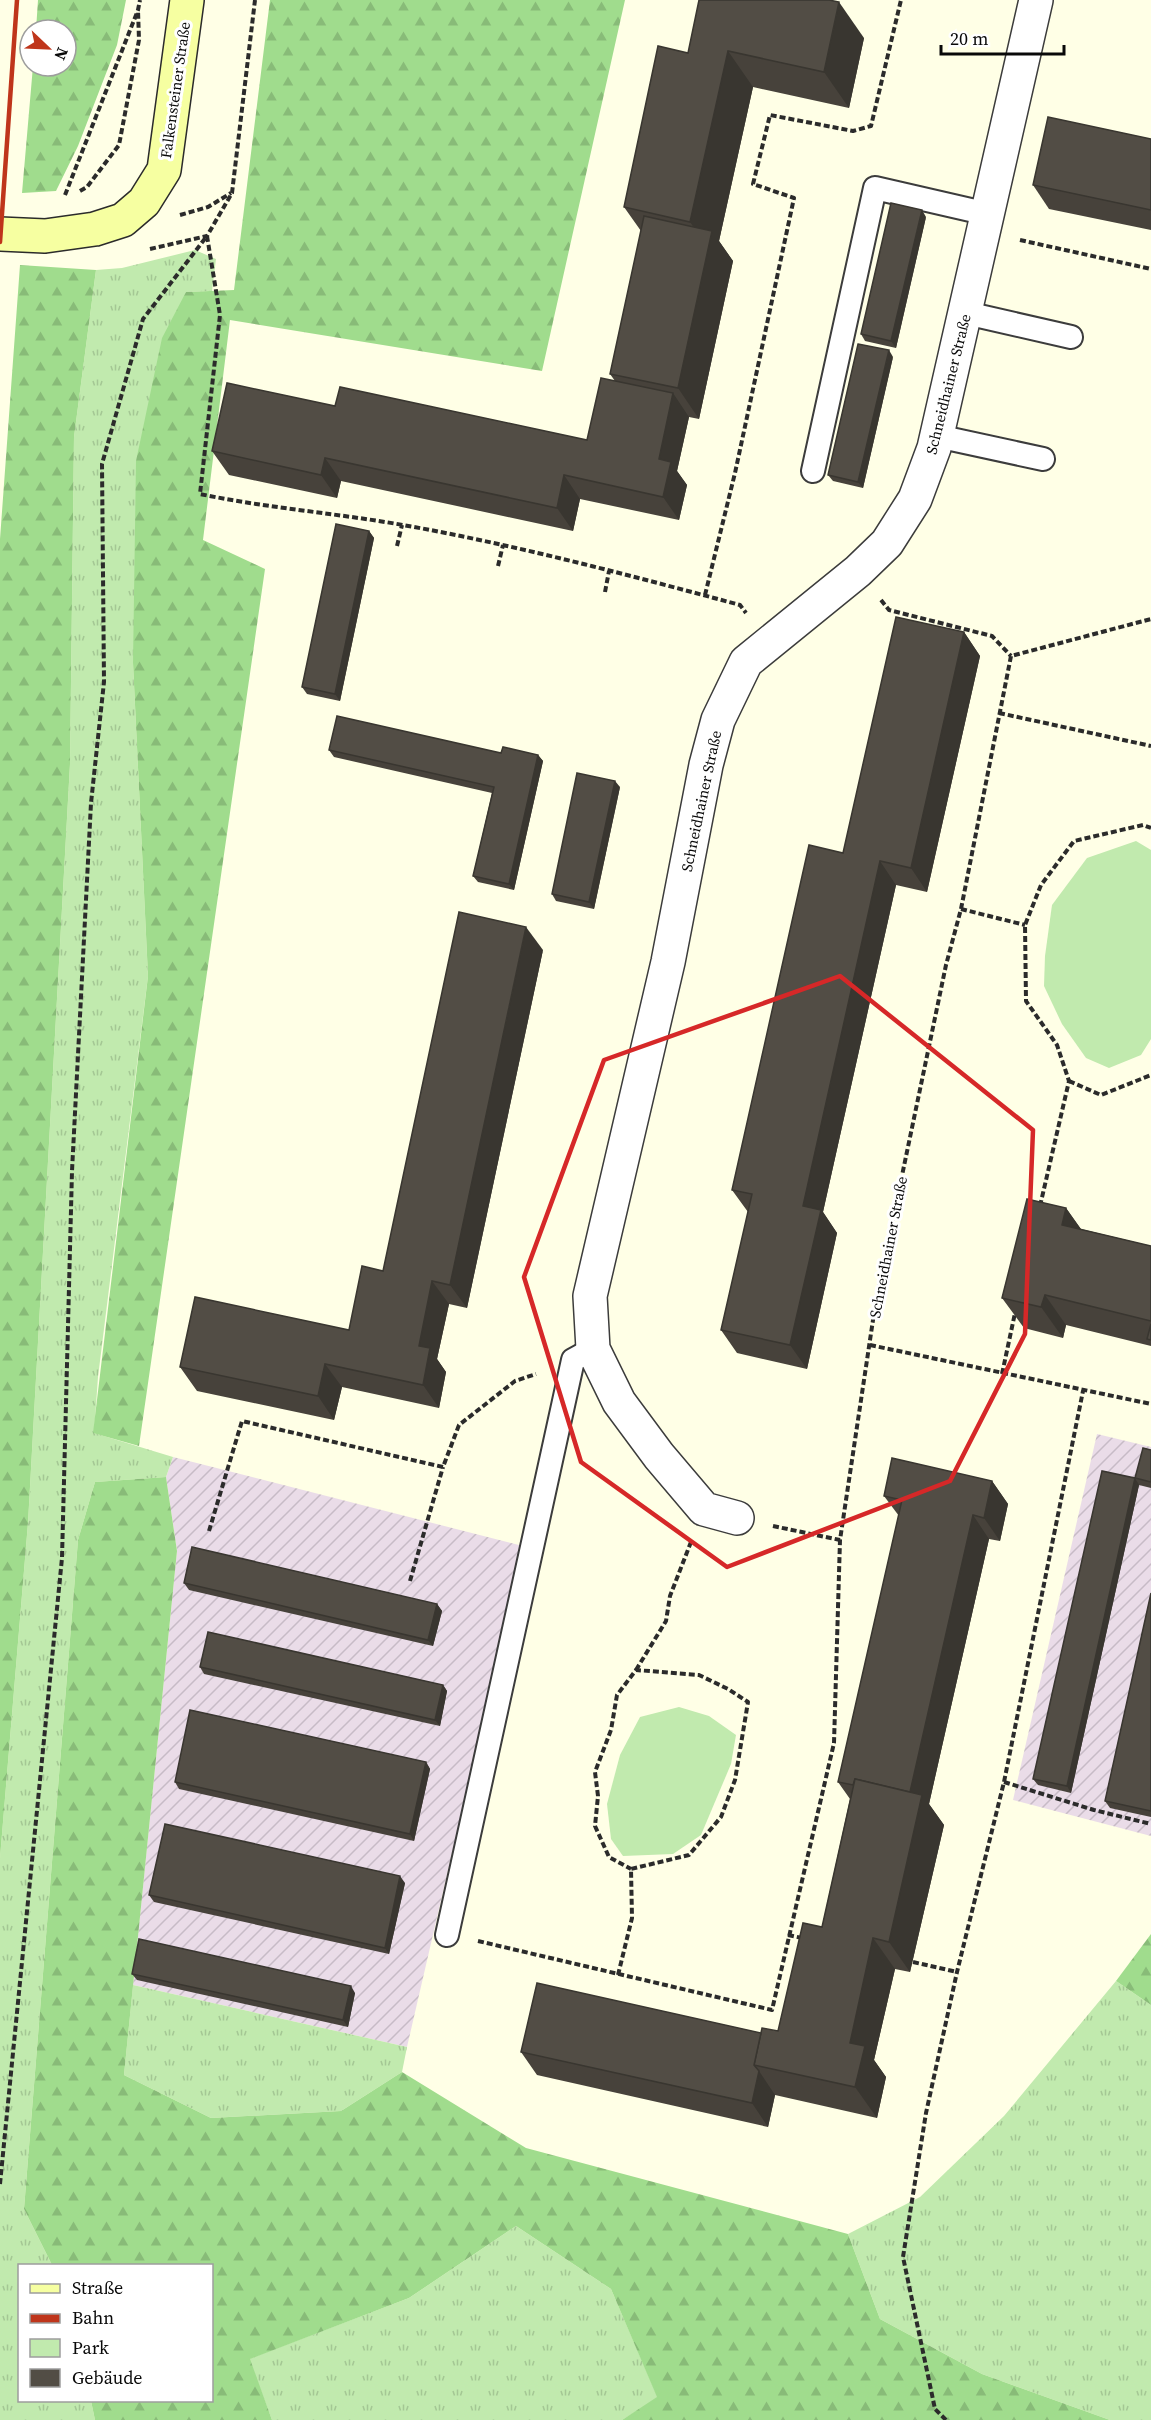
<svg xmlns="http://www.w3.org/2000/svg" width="1151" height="2420" font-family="'Source Serif 4',serif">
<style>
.industrial{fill:url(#industrial-furrows)}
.grass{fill:url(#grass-tufts)}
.forest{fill:url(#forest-firs)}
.park{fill:#c1eaae}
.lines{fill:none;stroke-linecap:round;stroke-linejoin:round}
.service-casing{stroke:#3c3c3c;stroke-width:26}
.minor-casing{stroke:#3c3c3c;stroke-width:36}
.secondary-casing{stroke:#2b2b2b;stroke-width:36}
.path{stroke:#2b2b2b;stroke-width:4;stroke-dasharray:6 3;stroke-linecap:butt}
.service{stroke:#fff;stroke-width:22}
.minor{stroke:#fff;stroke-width:33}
.secondary{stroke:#f6ffa1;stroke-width:33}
.rail{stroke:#bf351b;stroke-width:4.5}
.wall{fill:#47423b}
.shaded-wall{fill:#393630}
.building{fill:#524d45;stroke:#393630;stroke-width:1.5}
.marked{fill:none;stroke:#d62828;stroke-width:4.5;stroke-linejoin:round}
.labels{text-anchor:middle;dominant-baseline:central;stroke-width:6;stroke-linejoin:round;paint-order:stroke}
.street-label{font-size:15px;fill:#090909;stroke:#fff}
</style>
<defs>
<pattern id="industrial-furrows" width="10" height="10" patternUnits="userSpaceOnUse" patternTransform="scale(1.5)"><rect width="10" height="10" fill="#eadce8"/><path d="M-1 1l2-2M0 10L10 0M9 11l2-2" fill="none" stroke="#c7bbc6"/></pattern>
<pattern id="grass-tufts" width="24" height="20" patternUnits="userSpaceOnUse" patternTransform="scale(1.5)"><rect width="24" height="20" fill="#c1eaae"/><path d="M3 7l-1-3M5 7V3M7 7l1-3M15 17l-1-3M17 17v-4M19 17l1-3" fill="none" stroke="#a4c794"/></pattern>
<pattern id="forest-firs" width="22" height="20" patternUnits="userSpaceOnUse" patternTransform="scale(1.5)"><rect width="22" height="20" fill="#a0dc8d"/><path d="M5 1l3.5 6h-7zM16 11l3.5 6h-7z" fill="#88bb78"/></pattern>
</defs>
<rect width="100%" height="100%" fill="#ffffe6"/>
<g class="industrial">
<path d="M1097,1434L1151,1447V1836L1013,1800Z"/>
<path d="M173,1457L523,1546L407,2047L133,1985L177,1551L166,1477Z"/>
</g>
<g class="grass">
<path d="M195,250L216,259L212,291L186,292L133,663L148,976L98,1377L94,1433L173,1457L166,1477L95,1482L78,1540L24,2209L52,2265L20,2266V2400L91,2401L95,2420H0V1858L28,1523L70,764L74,437L96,270L122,268Z"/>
<path d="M1116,1981L1151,2005V2420H1110L982,2374L880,2319L848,2234L920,2197L1004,2116Z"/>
<path d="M133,1985L407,2047L402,2072L341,2111L211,2118L124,2075Z"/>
<path d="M516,2226L611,2289L658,2398L622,2420H272L249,2359L409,2298Z"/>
</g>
<g class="forest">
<path d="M38,0H126L117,45L78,146L56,191L22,193L33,66H66V30H36Z"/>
<path d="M270,0H625L542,371L230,320L203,540L265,569L139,1446L93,1433L148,976L133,663L136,461L162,338L186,292L234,290Z"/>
<path d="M20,265L96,270L74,437L70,764L28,1523L0,1858V539Z"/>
<path d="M166,1477L177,1551L124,2075L211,2118L341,2111L402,2072L526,2148L848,2234L880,2319L982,2374L1110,2420H622L657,2397L611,2289L516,2226L409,2298L250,2359L272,2420H95L91,2401L212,2400V2266L52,2265L24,2209L78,1540L95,1482Z"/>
<path d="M1151,1934V2005L1116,1981Z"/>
</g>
<g class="park">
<path d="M1136,841L1151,850V1039L1141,1055L1109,1068L1086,1058L1062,1024L1044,986L1045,956L1052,905L1087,858Z"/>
<path d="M679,1707L709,1716L736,1735L731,1764L701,1835L673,1854L623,1856L611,1839L607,1804L620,1755L640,1717Z"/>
</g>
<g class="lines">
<g class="service-casing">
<g id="service">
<path d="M966,313L1071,337"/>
<path d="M937,436L1043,459"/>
<path d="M813,471L875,188L988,214"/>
<path d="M447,1935L573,1360L593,1349"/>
</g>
</g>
<g class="minor-casing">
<path id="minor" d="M737,1518L704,1509L659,1456L619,1402L593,1349L590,1296L668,962L706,765L718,720L746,662L858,571L887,543L915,499L934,448L1036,0"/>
</g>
<g class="secondary-casing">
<path id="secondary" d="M0,234L45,236L95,229L123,220L144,202L164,170L187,0"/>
</g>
<g class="path">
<path d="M80,191L87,187L119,145L139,40L138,10"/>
<path d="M65,195L138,10L140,0"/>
<path d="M180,215L208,207L231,193"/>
<path d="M207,236L220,315L200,494C267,508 335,513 403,525C516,545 629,575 740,605L746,613"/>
<path d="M1020,240L1151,269"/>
<path d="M150,249L207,236L232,193L255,0"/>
<path d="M397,546L402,525"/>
<path d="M498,566L503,545"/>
<path d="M605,592L609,571"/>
<path d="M705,595L735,473L794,198L753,184L770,115L853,131L871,126L901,0"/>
<path d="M881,600L889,610L992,636L1011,656"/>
<path d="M999,713L1151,746"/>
<path d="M961,909L1025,925"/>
<path d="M1069,1081L1101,1095L1151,1075"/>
<path d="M1040,1206L1069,1081L1057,1045L1026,1001L1025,925L1041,885L1074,841L1143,825L1151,828"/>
<path d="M870,1345L1151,1404"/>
<path d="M1002,1374L1015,1313"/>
<path d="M773,1526L840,1540"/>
<path d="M209,1531L242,1421L443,1467L459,1425L515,1381L536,1374"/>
<path d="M410,1581L443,1467"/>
<path d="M636,1670L666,1621L670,1596L691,1542"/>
<path d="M1004,1782L1094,1810L1151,1824"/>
<path d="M788,1935L802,1938"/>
<path d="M478,1941L772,2010L834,1743L840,1540L876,1300L946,965L961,909L1011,656L1151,619"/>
<path d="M913,1962L957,1972"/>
<path d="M618,1975L632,1918L631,1869L689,1855L721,1817L735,1780L748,1702L728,1689L699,1675L636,1670L617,1695L611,1730L595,1772L598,1796L595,1826L609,1857L631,1869"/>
<path d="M0,2184L62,1558L72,1171L91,803L104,682L102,464L143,319L207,236"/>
<path d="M946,2420L935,2409L903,2257L926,2113L957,1972L1004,1782L1083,1391"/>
</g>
<use href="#service" class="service"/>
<use href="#minor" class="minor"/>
<use href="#secondary" class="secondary"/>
<path class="rail" d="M0,242L17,0"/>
</g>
<g class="wall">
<path d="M864,38L849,108L753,87L719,241L733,261L699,419L689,417L677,471L687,485L679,520L580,499L573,531L341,481L337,498L229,475L212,451L335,406L587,440L615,381L610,374L641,231L624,207L688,53Z"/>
<path d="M1151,139V230L1049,209L1033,185Z"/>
<path d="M926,217L896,348L865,341L861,334Z"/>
<path d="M893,357L863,488L833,481L828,475Z"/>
<path d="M369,531L374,538L340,701L307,694L302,687Z"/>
<path d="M964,632L980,656L927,892L896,885L823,1212L837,1233L807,1369L737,1353L721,1330L748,1212L732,1190L843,853Z"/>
<path d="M329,750L501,753L538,755L543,761L514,890L478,882L473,876L492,793L334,757Z"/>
<path d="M620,787L594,909L556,901L552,894Z"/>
<path d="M543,950L467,1308L449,1304L437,1359L446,1372L439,1408L342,1387L334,1420L197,1391L180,1367L349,1330L383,1271Z"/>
<path d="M1066,1208L1081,1229L1151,1246V1346L1066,1325L1063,1338L1024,1328L1002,1298Z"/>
<path d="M1151,1450V1488L1139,1485L1071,1793L1038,1785L1033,1779L1135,1478Z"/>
<path d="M992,1481L1008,1504L1000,1541L989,1539L929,1804L944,1825L910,1972L895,1969L874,2060L886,2077L877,2118L775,2095L768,2127L537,2075L521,2052L761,2033L778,2031L822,1927L850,1799L838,1782L899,1516L884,1496Z"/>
<path d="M184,1583L437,1604L442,1611L433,1646L189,1590Z"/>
<path d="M1151,1593V1817L1110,1808L1105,1801Z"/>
<path d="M200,1667L443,1685L447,1691L440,1726L204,1674Z"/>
<path d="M426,1762L430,1769L414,1841L179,1789L175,1782Z"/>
<path d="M405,1883L389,1954L154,1902L149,1895Z"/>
<path d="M132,1974L355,1993L348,2027L137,1980Z"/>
</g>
<g class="shaded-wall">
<path d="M839,2L864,38L849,108L824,72Z"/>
<path d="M728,51L753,87L719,241L733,261L699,419L678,388L708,248L690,222Z"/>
<path d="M922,210L926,217L896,348L891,341Z"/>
<path d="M889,350L893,357L863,488L858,482Z"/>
<path d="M673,393L689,417L677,471L687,485L679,520L663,497L659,459Z"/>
<path d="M325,458L341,481L337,498L321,475Z"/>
<path d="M564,475L580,499L573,531L557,508Z"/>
<path d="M369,531L374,538L340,701L335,694Z"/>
<path d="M964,632L980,656L927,892L911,868Z"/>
<path d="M538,755L543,761L514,890L509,884Z"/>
<path d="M615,781L620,787L594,909L589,902Z"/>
<path d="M880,861L896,885L823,1212L837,1233L807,1369L790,1345L803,1206Z"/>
<path d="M526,927L543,950L467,1308L450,1285Z"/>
<path d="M1066,1208L1087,1238L1062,1225Z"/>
<path d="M432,1281L449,1304L437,1359L446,1372L439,1408L423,1385L419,1346Z"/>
<path d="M1045,1295L1066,1325L1063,1338L1041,1307Z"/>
<path d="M325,1364L342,1387L334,1420L318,1396Z"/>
<path d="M1135,1478L1139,1485L1071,1793L1067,1786Z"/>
<path d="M992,1481L1008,1504L1000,1541L984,1518Z"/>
<path d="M973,1515L989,1539L929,1804L944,1825L910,1972L889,1942L909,1798Z"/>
<path d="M437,1604L442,1611L433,1646L428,1640Z"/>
<path d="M443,1685L447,1691L440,1726L435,1720Z"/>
<path d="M426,1762L430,1769L414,1841L410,1834Z"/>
<path d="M400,1876L405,1883L389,1954L385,1948Z"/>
<path d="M873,1938L895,1969L874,2060L886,2077L877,2118L855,2087L850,2043Z"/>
<path d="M351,1986L355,1993L348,2027L343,2020Z"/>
<path d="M759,2071L775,2095L768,2127L752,2103Z"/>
</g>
<g class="building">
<path d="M699,0H829L839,2L824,72L728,51L690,222L624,207L658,46L688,53Z"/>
<path d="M1048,117L1151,139V210L1033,185Z"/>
<path d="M891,203L922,210L891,341L861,334Z"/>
<path d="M644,216L712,231L678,388L610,374Z"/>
<path d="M858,344L889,350L858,482L828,475Z"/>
<path d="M601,378L673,393L659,459L671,462L663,497L564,475L557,508L325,458L321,475L212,451L227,383L335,406L340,387L587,440Z"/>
<path d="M336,524L369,531L335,694L302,687Z"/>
<path d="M896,617L964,632L911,868L880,861L803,1206L821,1210L790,1345L721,1330L752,1194L732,1190L809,845L843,853Z"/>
<path d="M337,716L501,753L503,747L538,755L509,884L473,876L494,787L329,750Z"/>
<path d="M577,773L615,781L589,902L552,894Z"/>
<path d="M459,912L526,927L450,1285L432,1281L419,1346L430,1348L423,1385L325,1364L318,1396L180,1367L195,1297L349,1330L362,1266L383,1271Z"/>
<path d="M1027,1199L1066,1208L1062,1225L1151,1246V1321L1045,1295L1041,1307L1002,1298Z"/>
<path d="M1151,1324V1340L1147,1339Z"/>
<path d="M1143,1448L1151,1450V1482L1135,1478L1067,1786L1033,1779L1102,1471L1135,1478Z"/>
<path d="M892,1458L992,1481L984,1518L973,1515L910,1792L855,1779L853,1785L838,1782L902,1500L884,1496Z"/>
<path d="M192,1547L437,1604L428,1640L184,1583Z"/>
<path d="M1151,1593V1811L1105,1801Z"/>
<path d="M208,1632L443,1685L435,1720L200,1667Z"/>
<path d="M190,1710L426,1762L410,1834L175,1782Z"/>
<path d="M855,1779L922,1795L889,1942L873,1938L850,2043L865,2046L855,2087L754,2065L762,2028L778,2031L803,1923L822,1927Z"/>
<path d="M165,1824L400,1876L385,1948L149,1895Z"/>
<path d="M139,1939L351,1986L343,2020L132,1974Z"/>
<path d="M537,1983L761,2033L754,2065L759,2071L752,2103L521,2052Z"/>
</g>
<path class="marked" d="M840,976L1033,1130L1025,1334L950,1481L727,1567L581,1462L524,1277L604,1060Z"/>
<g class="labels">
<g class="street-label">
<text transform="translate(175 90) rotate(-82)">Falkensteiner Straße</text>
<text transform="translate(948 384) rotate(-76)">Schneidhainer Straße</text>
<text transform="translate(701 801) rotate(-78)">Schneidhainer Straße</text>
<text transform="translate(888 1247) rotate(-79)">Schneidhainer Straße</text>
</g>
</g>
<rect x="18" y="2264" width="195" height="138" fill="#ffffff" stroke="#9d9d9d" stroke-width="1.5"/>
<rect x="30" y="2284" width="30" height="9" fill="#f6ffa1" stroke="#9d9d9d" stroke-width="1.5"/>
<text x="72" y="2294" font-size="18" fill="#090909">Straße</text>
<rect x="30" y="2314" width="30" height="9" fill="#bf351b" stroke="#9d9d9d" stroke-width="1.5"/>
<text x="72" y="2324" font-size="18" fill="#090909">Bahn</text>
<rect x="30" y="2339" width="30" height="18" fill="#c1eaae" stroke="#9d9d9d" stroke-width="1.5"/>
<text x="72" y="2354" font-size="18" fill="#090909">Park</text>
<rect x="30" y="2369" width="30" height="18" fill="#524d45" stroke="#9d9d9d" stroke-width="1.5"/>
<text x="72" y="2384" font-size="18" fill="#090909">Gebäude</text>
<g transform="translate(48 48) rotate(113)"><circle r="28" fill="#ffffff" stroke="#9d9d9d" stroke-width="1.5"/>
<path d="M0-4.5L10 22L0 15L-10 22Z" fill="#bf351b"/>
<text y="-9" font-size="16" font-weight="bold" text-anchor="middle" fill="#090909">N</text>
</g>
<path d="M941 45v9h123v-9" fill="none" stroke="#090909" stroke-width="3"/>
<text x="950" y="45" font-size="18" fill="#090909" stroke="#ffffff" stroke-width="4.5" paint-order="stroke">20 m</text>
</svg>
